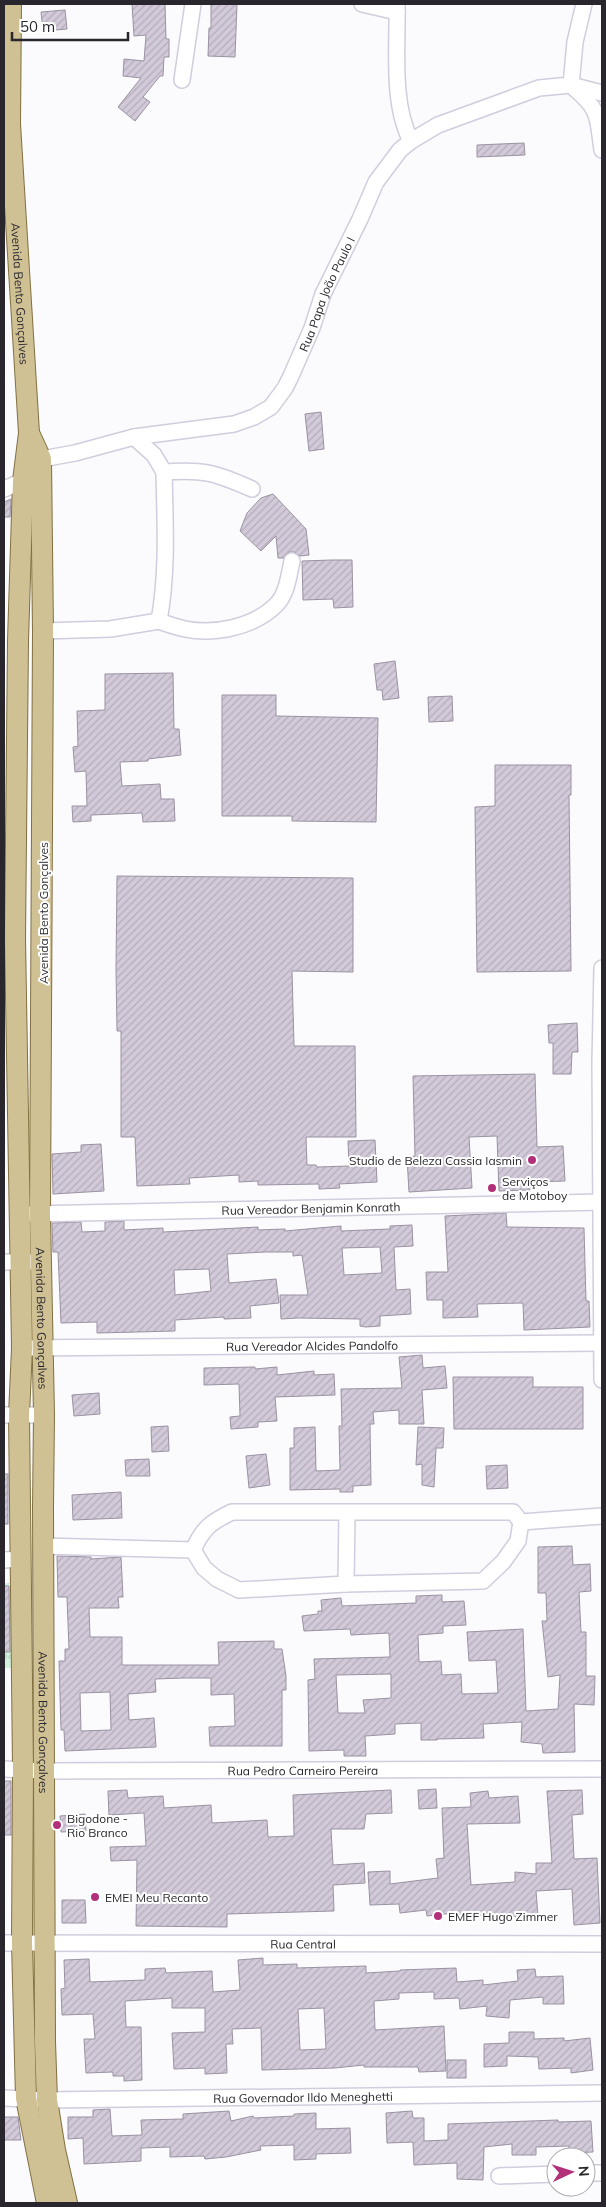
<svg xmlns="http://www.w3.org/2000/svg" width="606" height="2207" font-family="Mulish,sans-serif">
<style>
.grass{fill:url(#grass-tufts)}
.building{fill:url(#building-hatch);stroke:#9a92a1;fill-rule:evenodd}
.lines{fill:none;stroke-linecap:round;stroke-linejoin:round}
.minor-casing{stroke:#d1cdde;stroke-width:18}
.major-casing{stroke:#817042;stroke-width:22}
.minor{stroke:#fff;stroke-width:15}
.major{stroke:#d0c194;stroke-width:20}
.poi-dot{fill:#b23079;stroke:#fff;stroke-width:2}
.labels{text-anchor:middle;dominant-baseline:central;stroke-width:4;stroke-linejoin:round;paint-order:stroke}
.street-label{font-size:12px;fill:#29272d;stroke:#fff}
.poi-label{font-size:12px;fill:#29272d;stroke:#fff;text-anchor:start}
</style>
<defs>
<pattern id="grass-tufts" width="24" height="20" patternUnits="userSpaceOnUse" patternTransform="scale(1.25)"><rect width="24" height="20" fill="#d3f2de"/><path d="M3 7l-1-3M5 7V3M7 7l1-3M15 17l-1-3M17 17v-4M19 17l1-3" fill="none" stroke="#b5d0bf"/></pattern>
<pattern id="building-hatch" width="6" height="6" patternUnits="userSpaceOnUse" patternTransform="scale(1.25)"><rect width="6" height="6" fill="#d2c9d9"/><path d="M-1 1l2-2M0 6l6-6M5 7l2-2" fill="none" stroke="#b4adbb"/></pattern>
</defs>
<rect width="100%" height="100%" fill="#fbfafd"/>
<path class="grass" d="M9,1583L15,1668H4V1584Z"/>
<g class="building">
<path d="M132,4H165L166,39H169V57H164L163,76H160L143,97L150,102L135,121L118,107L141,78L123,76L124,59L144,61L146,35L134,36Z"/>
<path d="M211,4H237L235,57L208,56L209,28H211Z"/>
<path d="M65,10L67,29L43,31L41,12Z"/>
<path d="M524,143L525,155L477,157V145Z"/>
<path d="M321,412L324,449L309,451L305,414Z"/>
<path d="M273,494L306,529L309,555L300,556L294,552H289L284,558H278L276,536L261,551L240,531L247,513L261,498Z"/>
<path d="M11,499L10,517H4V502Z"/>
<path d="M332,560H352L353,607L334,608L333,599L303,600L302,561Z"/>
<path d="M395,661L399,698L383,700L382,690H377L374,664Z"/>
<path d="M173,673L174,729H179L181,755L148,759V761L120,762L122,786L160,784L161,799H174L175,821L143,822L142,813L91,815V821L73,822L72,806H87L86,771L75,772L73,747L78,746L77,711L105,710V674Z"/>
<path d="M222,695H276V716L378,718L376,822L292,821V816H222Z"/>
<path d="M452,696L453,721L429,722L428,697Z"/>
<path d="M495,765H571V795H569L571,971L477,972L475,807L495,806Z"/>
<path d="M117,876L353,878V972L292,971L294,1046H355L356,1137H306L307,1165H316L317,1167L349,1166L348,1141L375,1140L377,1182L339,1184L340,1188L319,1189V1184L258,1185V1181L239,1182V1175L189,1178L190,1184L137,1186L135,1137H121V1031H117L116,970Z"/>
<path d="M577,1023L578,1052H572L571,1074H553V1043H549L548,1025Z"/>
<path d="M535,1074L537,1147L563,1146L565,1181L530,1182V1190L499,1191L497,1136L469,1137L472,1188L409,1192L407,1157L415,1156L413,1076Z"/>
<path d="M101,1144L104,1191L53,1194L52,1154L81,1152V1145Z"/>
<path d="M506,1213L507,1227L584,1228L586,1301H589L590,1327L524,1330L523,1303L477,1304L478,1317L443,1318V1300H427L426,1272H448L445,1216Z"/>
<path d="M124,1221V1230L163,1228V1232L258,1227V1230L285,1229V1231L341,1226V1231L390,1229V1226L412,1225L413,1246L394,1247L396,1290L410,1289L411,1314L380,1316V1326L366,1327L360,1326V1319L298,1318L281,1319L280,1295H308L302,1255L293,1256V1252H265L227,1254L229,1283L276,1279L279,1303L250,1306L251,1318L224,1319V1317L175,1320V1331L97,1333V1322L61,1323L58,1252H53L52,1223L81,1222L82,1232L105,1231V1222ZM380,1247L382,1273L344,1275L342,1248ZM209,1269L211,1291L175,1295L174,1270Z"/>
<path d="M422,1355L423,1368L445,1366L447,1388L422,1390L424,1424H399V1410L373,1412L374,1424H370L371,1485L353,1486V1492H340V1489L290,1490V1448H294V1428L315,1427L316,1471L340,1470L339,1426H342L341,1389L402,1388L399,1357Z"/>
<path d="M255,1367V1369L277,1367V1375L314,1371V1375L334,1374L335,1395L275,1397L277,1421L258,1422V1427L231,1429L230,1417L240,1416L239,1384L204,1385V1368Z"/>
<path d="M453,1377H533V1387H583V1429H454Z"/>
<path d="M99,1393L100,1414L74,1416L72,1395Z"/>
<path d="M168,1426L169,1451L152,1452L151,1427Z"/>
<path d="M418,1427L444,1428L443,1448H436L434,1487L422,1485V1464L416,1465Z"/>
<path d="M266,1454L270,1485L249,1488L246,1456Z"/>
<path d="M149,1459L150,1476H126L125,1460Z"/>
<path d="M507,1465L508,1488L487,1489L486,1466Z"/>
<rect x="4" y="1474" width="4" height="50"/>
<path d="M121,1492L122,1518L73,1520L72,1495Z"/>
<path d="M572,1546L573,1565L590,1564L591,1591L579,1592L581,1632H586V1676H595L594,1705L574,1704L575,1752L543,1753L542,1744L521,1742L522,1722L483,1724L484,1738L437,1739V1740H421V1723L395,1724V1734L365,1736L366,1756H344V1750L309,1751L308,1680L315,1679L314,1659L390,1657L389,1633L351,1635L350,1629L304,1631L302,1616L318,1614V1611H322L321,1600L341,1598L342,1606L416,1603V1596L442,1595V1602L464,1601L466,1625L443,1626V1633L418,1635L419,1662L441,1661L442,1675L461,1674L462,1694L498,1693L496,1660L469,1661L467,1632L523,1629L526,1711L558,1709L560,1675L548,1677L542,1621H547L546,1593H538V1547ZM391,1674V1698L363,1700L365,1713H338L336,1675Z"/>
<path d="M57,1556L91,1557V1559L121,1557L123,1597H118L119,1608H89L90,1637H122V1665H219L218,1642L274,1641V1649H282L286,1676V1690H282V1746H210L209,1727L235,1726L234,1694L211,1695V1678H184L155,1679L156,1692L128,1694L129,1720L154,1718L156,1747L65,1751L64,1730H61L59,1661H65V1649H69L67,1597H58ZM110,1692L111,1730L81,1731L80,1693Z"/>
<path d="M4,1586H9L10,1652H4Z"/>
<rect x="4" y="1781" width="7" height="54"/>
<path d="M436,1789L437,1808L419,1809L418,1790Z"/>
<path d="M127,1790L128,1798L163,1796L164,1808L211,1805L212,1823L267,1820L268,1837L294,1836L293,1795L391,1790L392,1813L366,1814L364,1829H331L333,1865L364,1863L365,1883L333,1885L334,1911L227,1914V1927L136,1926L137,1860L111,1861L110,1847L146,1846L144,1813L109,1815L108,1791Z"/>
<path d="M582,1790L583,1814L572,1815L574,1859L597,1858L600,1923L574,1925L572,1889L536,1891L538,1916L516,1918V1916L482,1918V1915H454V1913L427,1916L426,1910L400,1913L399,1904L370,1905L368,1872L390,1871V1884L438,1878L436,1859L444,1858L442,1808L471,1807L470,1793L488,1791L489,1798L518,1796L520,1823L467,1824L471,1885L515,1882V1872L536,1874V1863H552L547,1791Z"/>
<path d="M85,1814L86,1831L61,1832L60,1816Z"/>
<path d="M62,1900H85L86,1923H62Z"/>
<path d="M263,1958V1965L297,1964V1968L366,1966V1973L400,1971V1970L456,1968L457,1982L483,1980V1985L518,1981L517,1970L535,1969L536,1977L563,1976L564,2004H543V1997L510,2000L509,2018L486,2016L487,2006L460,2009L459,1998L434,1999V1992L399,1993V1999L374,2001L375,2030L444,2026L446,2071L419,2072L418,2067H364V2065L335,2068L262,2070L261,2028L232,2029L233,2044H226L227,2073L205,2074V2068L174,2069L172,2033L205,2032V2008H172V1998L125,2001L126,2027H141L142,2080L124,2081V2076H113V2072L86,2073L84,2039H95L93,2014L62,2015L61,1989L65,1988L64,1960L89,1959L90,1982L145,1980V1969L165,1968L166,1973L212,1971L213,1992L240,1990L238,1960ZM324,2008L326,2049L300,2050L298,2009Z"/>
<path d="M509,2032H534V2039L564,2038V2041L590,2038L593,2070L571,2073V2068L539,2069L538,2057L507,2056V2066L484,2067V2044L509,2043Z"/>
<rect x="447" y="2060" width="19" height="18"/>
<path d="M110,2109L112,2136L142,2135L141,2120L183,2119V2114L229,2111L231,2121L253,2116L254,2118L294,2116V2114L316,2113V2129L350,2128L351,2153L316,2154V2159L294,2160V2145L260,2146L261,2150L226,2157L205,2159L204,2156L170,2157V2147L141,2148V2161L84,2164L83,2138L68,2139V2117H93V2110Z"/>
<path d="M412,2111L413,2118H424V2141L448,2140V2124L558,2120V2122L591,2121L593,2152L569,2153V2146L536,2147V2155H512V2144L484,2147L483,2180L457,2179V2163L414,2165L413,2142L387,2143L386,2113Z"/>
<path d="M4,2117H18L21,2140H4Z"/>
</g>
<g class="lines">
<g class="minor-casing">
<g id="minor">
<path d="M362,4L397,12"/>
<path d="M397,4C398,46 391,103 411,141"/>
<path d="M182,80L193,4"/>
<path d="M571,85L575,42L584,4"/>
<path d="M574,88C601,111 597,117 602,150"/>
<path d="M134,437L154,455L164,472C204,469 216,473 252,489"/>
<path id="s1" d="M31,461L75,453L134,437L234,424L254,417L271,407L285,388L291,376L312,328L323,294L360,219L376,182L400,150L411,141L438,125L539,88L571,85L602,93"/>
<path d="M4,489L23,481"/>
<path d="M159,621C167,624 176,627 185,629C215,635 254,627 276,605C287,594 289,575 292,561"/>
<path d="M43,631L110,629L159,621C168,571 165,522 164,472"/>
<path d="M602,968L600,1062L602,1380"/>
<path id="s2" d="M31,1214L602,1202"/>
<path d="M4,1262H31"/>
<path id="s3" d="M22,1348L602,1343"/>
<path d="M4,1415H44"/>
<path d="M43,1546L193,1550C203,1528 211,1522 232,1512H513L521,1522L602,1516"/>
<path d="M193,1550L204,1568L217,1579L239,1590L346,1584L483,1581L503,1562L518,1541L521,1522"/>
<path d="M4,1560L21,1559"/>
<path d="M346,1584L347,1513"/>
<path id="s4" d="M4,1769L45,1771L602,1769"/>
<path id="s5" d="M4,1943L602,1944"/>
<path id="s6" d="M4,2098L47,2100L602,2093"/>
<path d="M586,2173H602"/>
<path d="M499,2176L556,2174"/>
</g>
</g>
<g class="major-casing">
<g id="major">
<path id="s7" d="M11,4L10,124L29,433L23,481L18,641L15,938L22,1348L19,1415L23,1768L22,1943L26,2098L47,2203"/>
<path id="s8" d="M29,433L41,459L43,631L40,1214L44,1415L43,1506L45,2042L47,2100L55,2150L67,2203"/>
</g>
</g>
<use href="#minor" class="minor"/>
<use href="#major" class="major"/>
</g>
<g class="poi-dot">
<circle cx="532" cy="1160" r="5"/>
<circle cx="492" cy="1188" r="5"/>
<circle cx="57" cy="1825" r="5"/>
<circle cx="95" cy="1897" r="5"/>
<circle cx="438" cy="1916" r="5"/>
</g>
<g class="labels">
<g class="street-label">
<text stroke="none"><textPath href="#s7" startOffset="290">Avenida Bento Gonçalves</textPath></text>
<text stroke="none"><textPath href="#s1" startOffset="374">Rua Papa João Paulo I</textPath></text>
<text transform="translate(43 913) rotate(-90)">Avenida Bento Gonçalves</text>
<text stroke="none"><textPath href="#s2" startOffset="280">Rua Vereador Benjamin Konrath</textPath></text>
<text stroke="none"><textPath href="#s8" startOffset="888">Avenida Bento Gonçalves</textPath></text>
<text stroke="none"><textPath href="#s3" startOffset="290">Rua Vereador Alcides Pandolfo</textPath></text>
<text stroke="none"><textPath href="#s8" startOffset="1292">Avenida Bento Gonçalves</textPath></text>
<text stroke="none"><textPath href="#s4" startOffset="299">Rua Pedro Carneiro Pereira</textPath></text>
<text stroke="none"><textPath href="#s5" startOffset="299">Rua Central</textPath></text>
<text stroke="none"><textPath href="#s6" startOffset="299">Rua Governador Ildo Meneghetti</textPath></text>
</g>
<g class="poi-label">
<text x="522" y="1160" text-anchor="end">Studio de Beleza Cassia Iasmin</text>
<text x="502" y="1181">Serviços<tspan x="502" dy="14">de Motoboy</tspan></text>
<text x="67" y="1818">Bigodone -<tspan x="67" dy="14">Rio Branco</tspan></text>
<text x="105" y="1897">EMEI Meu Recanto</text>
<text x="448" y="1916">EMEF Hugo Zimmer</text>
</g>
</g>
<rect width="606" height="2207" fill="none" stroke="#29272d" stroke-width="10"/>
<g transform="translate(571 2172) rotate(86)"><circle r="24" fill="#ffffff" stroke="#a9a9ab"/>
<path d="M0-4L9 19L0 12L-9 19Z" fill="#b23079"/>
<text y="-8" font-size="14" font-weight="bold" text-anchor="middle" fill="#29272d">N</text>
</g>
<path d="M12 32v8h116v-8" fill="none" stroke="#29272d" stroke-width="2.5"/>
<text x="20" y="32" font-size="15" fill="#29272d" stroke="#ffffff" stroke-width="4" paint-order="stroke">50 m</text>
</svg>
